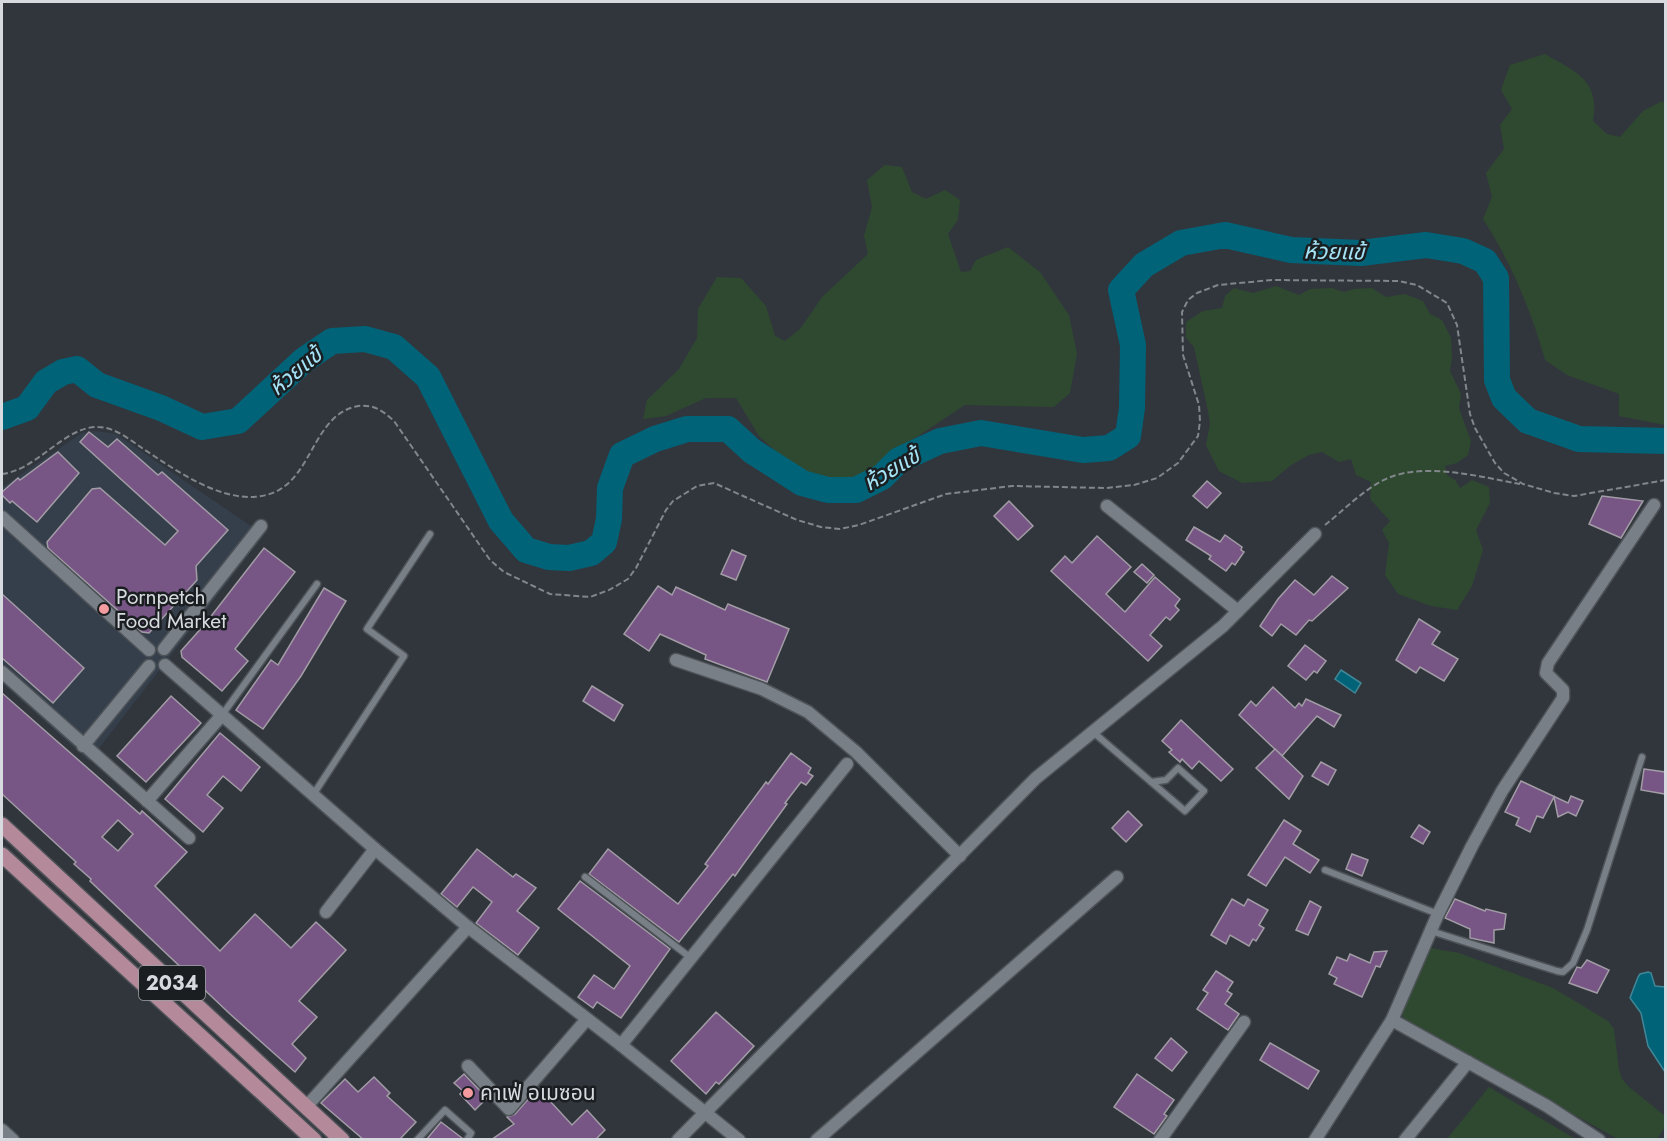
<svg xmlns="http://www.w3.org/2000/svg" width="1667" height="1141" font-family="Jost,'Noto Sans Thai',sans-serif">
<style>
.built{fill:#353f4b}
.green{fill:#2f4931}
.water{fill:#016378;stroke:#418797;stroke-width:1.5}
.lines{fill:none;stroke-linecap:round;stroke-linejoin:round}
.river{stroke:#016378;stroke-width:26}
.building{fill:#775686;stroke:#a29ca5;stroke-width:1.5;fill-rule:evenodd}
.lane-casing{stroke:#4e5358;stroke-width:9}
.street-casing{stroke:#4e5358;stroke-width:15}
.primary-casing{stroke:#4e5358;stroke-width:18}
.path{stroke:#81868b;stroke-width:2;stroke-dasharray:6 3;stroke-linecap:butt}
.lane{stroke:#797f87;stroke-width:6}
.street{stroke:#797f87;stroke-width:12}
.primary{stroke:#b48a9a;stroke-width:15}
.poi-dot{fill:#f49b9f;stroke:#1b1e21;stroke-width:2}
.labels{text-anchor:middle;dominant-baseline:central;stroke-width:5;stroke-linejoin:round;paint-order:stroke}
.shield{fill:#1b1e21;stroke:#9fa2a6;stroke-width:1.5}
.shield-label{font-size:20px;font-weight:bold;fill:#d7dbdf}
.poi-label{font-size:21px;fill:#d7dbdf;stroke:#1b1e21;text-anchor:start}
.water-label{font-size:22px;font-style:italic;fill:#a5e3f6;stroke:#1b1e21}
</style>
<rect width="100%" height="100%" fill="#31363d"/>
<path class="built" d="M95,431L116,434L264,535L89,761L2,683V485L4,486L82,433Z"/>
<g class="green">
<path d="M1545,54C1576,72 1600,80 1593,121L1607,134L1620,137L1643,111L1662,101L1665,104V425L1619,416V394L1567,375L1545,360C1531,310 1511,262 1483,219L1492,197L1486,173L1504,149L1500,125L1512,109L1501,90L1510,65Z"/>
<path d="M885,165L902,167L912,192L926,199L945,190L960,200L958,220L948,234L961,272L970,271L976,260L1008,247L1040,272L1069,315L1077,354L1070,393L1054,407L965,405L900,448L881,466L859,479L832,482L790,464L759,436L736,398H706L666,416L643,419L647,400L679,369L697,338L698,309L717,277L741,278L766,306L775,336L785,341L800,329L823,296L868,254L864,236L872,207L867,180Z"/>
<path d="M1276,286L1299,295L1310,289L1332,288L1344,292L1354,289L1372,288L1386,297L1405,294L1423,301L1430,314L1442,320L1451,338L1452,356L1450,371L1461,394L1459,408L1471,441L1468,455L1457,463L1445,466L1447,475L1455,480L1460,488L1472,480L1489,487L1490,503L1476,530L1483,550L1472,586L1457,610L1431,606L1398,594L1385,575L1389,543L1382,530L1390,521L1370,499L1371,482L1356,475L1351,459L1339,462L1322,452L1309,455L1291,465L1272,481L1242,483L1219,471L1206,445L1210,424L1208,411L1194,347L1186,338V322L1203,311L1222,308L1225,296L1234,288L1253,293Z"/>
<path d="M1430,948L1459,953L1553,988L1608,1021L1614,1029L1619,1070L1622,1079L1629,1087L1665,1116V1127L1657,1139H1618L1407,1022L1403,1018L1402,1012Z"/>
<path d="M1489,1087L1575,1139H1447Z"/>
</g>
<g class="water">
<path d="M1341,670L1361,683L1355,693L1335,679Z"/>
<path d="M1648,972L1651,973L1655,986L1665,987V1072L1648,1046L1641,1013L1630,998L1638,977L1640,974Z"/>
</g>
<g class="lines">
<path class="river" d="M2,417L27,408L46,382L63,372L77,369L97,385L161,408L202,427L238,421L304,360L332,341L365,339L394,347L428,377L501,521L526,550L549,557L569,558L591,553L604,542L609,519L610,488L622,455L655,439L687,429H728L752,451L802,483L828,490H856L882,477L899,460L940,441L981,433L1083,450L1109,448L1128,436L1132,408L1133,345L1121,290L1144,265L1181,243L1225,235L1291,250L1361,253L1426,245L1463,251L1485,261L1496,278L1497,380L1504,398L1528,421L1579,439L1666,441"/>
</g>
<g class="building">
<path d="M89,432L108,447L117,439L158,475L162,472L228,530L196,566L197,580L149,633L142,632L48,548L47,542L92,489L100,488L165,545L178,531L80,442Z"/>
<path d="M58,452L79,473L37,522L12,501L10,503L2,495V492L18,478L20,480Z"/>
<path d="M1207,481L1221,493L1207,508L1193,496Z"/>
<path d="M1602,496L1643,501L1621,538L1589,524Z"/>
<path d="M1009,501L1033,526L1018,540L994,516Z"/>
<path d="M1194,527L1220,542L1225,535L1242,547L1241,550L1244,552L1235,565L1232,563L1226,571L1209,559L1211,556L1186,540Z"/>
<path d="M1097,536L1131,567L1106,594L1125,612L1155,577L1180,599L1175,606L1179,610L1170,620L1166,617L1150,635L1162,646L1148,661L1051,571L1065,556L1072,563Z"/>
<path d="M264,548L295,572L235,649L248,661L222,691L182,657L181,651L205,624Z"/>
<path d="M732,550L746,556L736,580L721,574Z"/>
<path d="M1142,564L1154,575L1147,583L1134,572Z"/>
<path d="M1332,576L1348,588L1312,621L1309,620L1296,635L1281,624L1272,636L1260,626L1278,599L1295,580L1314,595Z"/>
<path d="M658,586L672,595L676,587L725,610L728,604L789,629L767,682L705,659L706,655L660,634L649,651L624,634Z"/>
<path d="M324,588L346,601L301,676L263,729L236,710L271,660L278,665Z"/>
<path d="M2,594L84,668L53,703L2,658Z"/>
<path d="M1419,619L1440,632L1432,644L1458,659L1444,681L1420,667L1416,673L1396,660Z"/>
<path d="M1305,645L1326,661L1317,673L1314,671L1306,680L1288,666Z"/>
<path d="M592,686L623,705L614,721L583,701Z"/>
<path d="M1273,687L1295,708L1299,703L1302,706L1306,699L1341,715L1334,727L1317,716L1282,756L1239,715L1251,701L1256,706Z"/>
<path d="M2,693L140,814L142,811L187,852L155,886L220,951L255,914L291,948L316,922L346,950L299,1001L317,1017L292,1044L306,1058L295,1072L230,1014L90,881L91,879L74,864L76,862L2,794ZM118,820L133,834L118,851L102,837Z"/>
<path d="M171,696L201,723L146,782L117,756Z"/>
<path d="M1181,720L1233,769L1221,781L1199,761L1192,769L1182,759L1180,762L1169,752L1172,750L1162,741Z"/>
<path d="M220,733L260,767L241,791L223,776L207,795L223,808L203,832L165,799Z"/>
<path d="M1275,749L1303,776L1289,799L1256,768Z"/>
<path d="M791,753L811,768L808,773L813,776L806,785L801,782L785,803L787,804L742,866L735,876L733,874L679,942L589,874L608,849L678,904L708,866L705,864L766,782L768,784Z"/>
<path d="M1321,762L1336,770L1328,785L1312,776Z"/>
<path d="M1644,769L1665,772V794L1641,790Z"/>
<path d="M1521,781L1568,803L1571,796L1583,801L1576,816L1568,812L1558,817L1554,797L1543,818L1537,816L1530,832L1516,825L1519,818L1505,812Z"/>
<path d="M1128,811L1142,825L1126,842L1112,828Z"/>
<path d="M1284,820L1301,831L1293,844L1319,860L1310,873L1285,857L1266,886L1248,875Z"/>
<path d="M1419,825L1430,832L1423,844L1411,837Z"/>
<path d="M477,849L513,877L516,874L536,888L517,911L539,928L518,955L476,923L492,902L473,887L457,907L441,894Z"/>
<path d="M1352,854L1368,860L1362,876L1346,869Z"/>
<path d="M580,881L670,949L621,1018L597,1002L593,1008L578,997L594,975L614,989L630,966L558,909Z"/>
<path d="M1232,899L1244,906L1248,899L1268,910L1259,925L1264,928L1256,941L1253,939L1249,946L1230,935L1226,944L1211,935Z"/>
<path d="M1455,899L1485,911L1486,909L1506,914L1504,929L1494,930V943L1470,938V929L1445,918Z"/>
<path d="M1310,901L1321,907L1308,935L1296,930Z"/>
<path d="M1387,951L1380,967L1376,966L1362,997L1334,984L1337,978L1329,974L1337,957L1347,961L1350,954L1370,963L1374,952Z"/>
<path d="M1587,960L1609,970L1597,993L1569,983L1577,967L1581,968Z"/>
<path d="M1216,971L1233,982L1227,991L1232,994L1225,1004L1239,1014L1228,1030L1197,1009L1208,993L1203,990Z"/>
<path d="M716,1012L754,1046L719,1084L716,1082L706,1094L671,1061Z"/>
<path d="M1171,1038L1187,1052L1172,1071L1155,1058Z"/>
<path d="M1270,1043L1319,1071L1308,1089L1260,1060Z"/>
<path d="M464,1074L487,1098L475,1110L460,1094L463,1091L454,1083Z"/>
<path d="M1137,1074L1174,1100L1164,1114L1167,1116L1154,1134L1114,1107Z"/>
<path d="M374,1077L390,1093L387,1096L416,1122L399,1140H364L321,1103L345,1079L358,1092Z"/>
<path d="M538,1088L572,1125L587,1110L605,1130L595,1140H491L514,1124L507,1117L515,1114Z"/>
<path d="M441,1122L462,1138V1140H426Z"/>
</g>
<g class="lines">
<g class="lane-casing">
<g id="lane">
<path d="M222,715L317,584"/>
<path d="M1093,732L1185,811L1204,791L1178,768L1166,780L1151,782"/>
<path d="M313,795L404,656L367,629L430,534"/>
<path d="M1325,870L1438,914"/>
<path d="M585,877L691,958"/>
<path d="M1431,931L1557,971L1563,972L1573,963L1587,930L1642,757"/>
<path d="M417,1140L445,1110L471,1133L467,1140"/>
</g>
</g>
<g class="street-casing">
<g id="street">
<path d="M1107,506L1238,611"/>
<path d="M2,517L149,650"/>
<path d="M164,649L261,526"/>
<path d="M676,660L762,689L808,712L856,752L960,856"/>
<path d="M165,665L375,849L468,927L621,1045L739,1140"/>
<path d="M2,672L189,838"/>
<path d="M83,746L149,666"/>
<path d="M147,801L222,715"/>
<path d="M326,912L375,849"/>
<path d="M1392,1020L1547,1106L1599,1140"/>
<path d="M621,1045L847,764"/>
<path d="M468,1066L509,1109L587,1019"/>
<path d="M306,1107L468,927"/>
<path d="M2,1130L13,1140"/>
<path d="M678,1140L1036,778L1223,626L1315,534"/>
<path d="M817,1140L1117,877"/>
<path d="M1160,1140L1244,1022"/>
<path d="M1315,1140L1392,1020L1438,914L1472,846L1502,791L1563,698V690L1546,673L1548,663L1654,505"/>
<path d="M1405,1140L1468,1062"/>
</g>
</g>
<g class="primary-casing">
<g id="primary">
<path d="M2,825L342,1140"/>
<path d="M2,855L314,1140"/>
</g>
</g>
<g class="path">
<path d="M2,474C37,470 65,426 98,427C114,427 129,439 142,448C177,471 231,511 275,492C313,475 314,414 358,406C374,404 383,411 394,421L490,560L504,572L550,594L590,597L609,590L628,579L636,568L666,510L673,501L697,486L714,483L797,520L821,527L840,529L859,525L946,494L1012,486L1106,488L1134,485L1157,478L1178,463L1198,436L1200,421L1199,405L1183,355L1182,312L1188,300L1197,293L1218,285L1272,280L1399,281L1417,285L1447,303L1457,325L1470,414L1475,428L1495,463L1504,473L1523,484L1554,493L1574,496L1666,480"/>
<path d="M1325,525C1344,510 1365,488 1388,478C1426,462 1481,477 1520,484"/>
</g>
<use href="#lane" class="lane"/>
<use href="#street" class="street"/>
<use href="#primary" class="primary"/>
</g>
<g class="poi-dot">
<circle cx="104" cy="609" r="6"/>
<circle cx="468" cy="1093" r="6"/>
</g>
<g class="labels">
<rect class="shield" x="139" y="966" width="66" height="34" rx="4.5"/>
<g class="shield-label">
<text x="172" y="983">2034</text>
</g>
<g class="poi-label">
<text x="116" y="597">Pornpetch<tspan x="116" dy="24">Food Market</tspan></text>
<text x="480" y="1093">คาเฟ่ อเมซอน</text>
</g>
<g class="water-label">
<text transform="translate(1334 251) rotate(1)">ห้วยแข้</text>
<text transform="translate(295 371) rotate(-40)">ห้วยแข้</text>
<text transform="translate(891 469) rotate(-31)">ห้วยแข้</text>
</g>
</g>
<rect width="1667" height="1141" fill="none" stroke="#d7dbdf" stroke-width="6"/>
</svg>
